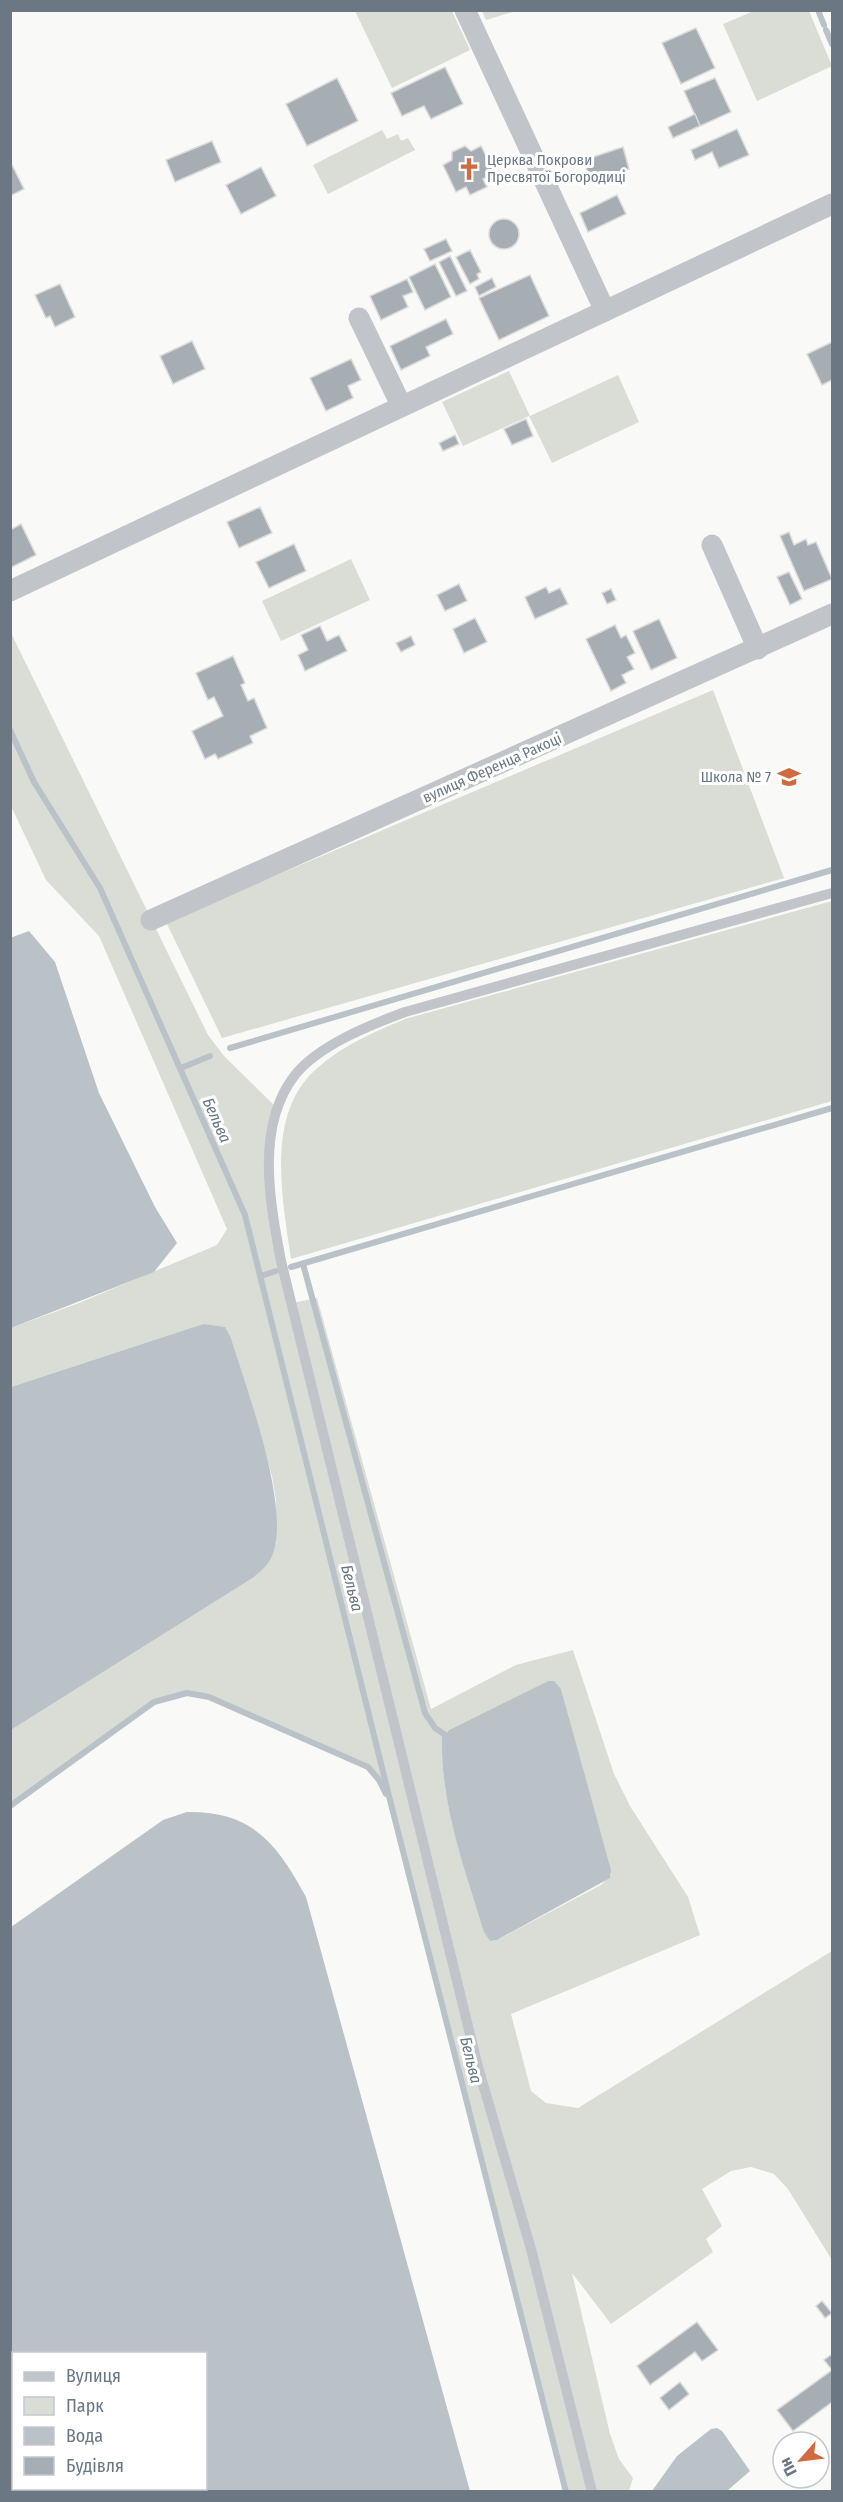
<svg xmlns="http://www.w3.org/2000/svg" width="843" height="2502" font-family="'Fira Sans Condensed',sans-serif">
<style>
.green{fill:#d9ddd6;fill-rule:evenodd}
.water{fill:#bac2c7;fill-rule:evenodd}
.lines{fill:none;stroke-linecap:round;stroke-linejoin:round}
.stream{stroke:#bac2c7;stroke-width:6}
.building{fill:#a6adb3;stroke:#dbdbd9;stroke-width:1.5}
.lane{stroke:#c1c4c8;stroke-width:10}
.street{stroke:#c1c4c8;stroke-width:21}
.labels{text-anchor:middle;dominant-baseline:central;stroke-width:6;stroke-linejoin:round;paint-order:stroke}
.poi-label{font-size:15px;fill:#6b7884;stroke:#fff;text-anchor:start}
.street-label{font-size:15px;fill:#6b7884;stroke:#fff}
.water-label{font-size:16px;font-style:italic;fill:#67777f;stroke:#fff}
</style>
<rect width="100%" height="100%" fill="#f9f9f7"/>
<g class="green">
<path d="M355,11H452L470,50L392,88Z"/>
<path d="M482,11H516L486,20Z"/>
<path d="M754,11H809L832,66L757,101L723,24Z"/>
<path d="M382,130L387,139L398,134L401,141L408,138L415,150L328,194L313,165Z"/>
<path d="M509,371L530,416L618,375L639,422L552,463L529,416L463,446L442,402Z"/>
<path d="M351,559L370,600L281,641L262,601Z"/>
<path d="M11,633L208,1035L224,1056L278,1109L270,1174L292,1303L317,1298L431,1709L516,1665L573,1650L614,1774L630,1806L688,1897L700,1935L511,2014L531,2091L546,2103L578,2108L832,1951V2260L788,2189L774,2174L751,2167L731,2171L702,2189L722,2226L706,2239L713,2252L611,2324L572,2273L610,2434L619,2459L633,2478L629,2491H566L392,1808L379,1780L368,1767L209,1697L187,1693L154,1702L11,1806V1730L251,1579L276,1543V1500L272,1476L231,1338L203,1324L11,1387V1328L79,1303L217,1245L227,1229L99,936L46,880L11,806ZM548,1681L561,1689L611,1875L601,1885L497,1940L490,1941C468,1875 440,1808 442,1737L449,1730Z"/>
<path d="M713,690L784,878L222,1038L166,922Z"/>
<path d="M832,901V1101L291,1259C283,1202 266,1120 311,1074C337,1048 372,1033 405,1019Z"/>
</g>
<g class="water">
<path d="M29,931L55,962L99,1093L155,1207L177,1243L154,1272L11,1328L10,938Z"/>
<path d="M203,1324L225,1327L231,1338C246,1388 292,1509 272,1556C268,1566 259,1573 251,1579L11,1730V1387Z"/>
<path d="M548,1681H554L561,1689L611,1870L610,1878L497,1940L490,1941L484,1932C465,1869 440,1804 442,1737L449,1730Z"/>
<path d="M187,1812C253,1811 277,1844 306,1897L470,2491H11V1927L163,1820ZM14,2354H206V2488H14Z"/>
<path d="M717,2428L722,2431L750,2471L727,2491H652L677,2456L711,2429Z"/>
</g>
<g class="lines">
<g class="stream">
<path d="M818,10L824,25"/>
<path d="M826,30L832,44"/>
<path d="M10,730L34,782L100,888L245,1215L392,1808L566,2492"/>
<path d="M230,1048L832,870"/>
<path d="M181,1068L210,1056"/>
<path d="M303,1264L425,1713L435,1728L444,1734"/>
<path d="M291,1267L832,1108"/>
<path d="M261,1276L276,1271"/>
<path d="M10,1806L154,1702L187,1693L209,1697L368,1767L379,1780L386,1794"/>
</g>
</g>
<g class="building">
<path d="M696,28L715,68L681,84L662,43Z"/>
<path d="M445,67L463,104L431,119L424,106L402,116L391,93Z"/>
<path d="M337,78L358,121L307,146L286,104Z"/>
<path d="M715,78L731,112L700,126L684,91Z"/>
<path d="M695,114L700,126L673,138L668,127Z"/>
<path d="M737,129L749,155L719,168L712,152L695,160L691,150Z"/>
<path d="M212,141L221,162L175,182L166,160Z"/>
<path d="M465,146L471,151L481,146L495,173L483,179L487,187L470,195L466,187L456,192L443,165L452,160V152Z"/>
<path d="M623,147L629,169L590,181L584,160Z"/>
<path d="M12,165L24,189L10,196V166Z"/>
<path d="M261,167L276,196L241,214L226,185Z"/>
<path d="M617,195L626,214L588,232L580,213Z"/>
<circle cx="504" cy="234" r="15"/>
<path d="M446,239L452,251L430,261L424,249Z"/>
<path d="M470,250L481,272L477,274L479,279L470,284L456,257Z"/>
<path d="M450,256L467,291L456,296L439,262Z"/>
<path d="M435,264L451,297L425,310L409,277Z"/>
<path d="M530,275L549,316L499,340L479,298Z"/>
<path d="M492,278L496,287L479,296L475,287Z"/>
<path d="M407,279L413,292L403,296L408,307L381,320L370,296Z"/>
<path d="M60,284L75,317L55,327L50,316L46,318L35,295Z"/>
<path d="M446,319L453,334L426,347L430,356L401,370L390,346Z"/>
<path d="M192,341L205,369L173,384L160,356Z"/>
<path d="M832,342V380L822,385L807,354Z"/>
<path d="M351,359L361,380L348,386L353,398L326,411L310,378Z"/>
<path d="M526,419L533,436L512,445L504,429Z"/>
<path d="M455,435L459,444L443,451L439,443Z"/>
<path d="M260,507L272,533L239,548L227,522Z"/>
<path d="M21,524L36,555L10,568V530Z"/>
<path d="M789,532L794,545L806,539L808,545L816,542L832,579L804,591L780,536Z"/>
<path d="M294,544L306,571L269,588L256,562Z"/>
<path d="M789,572L802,599L790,605L777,577Z"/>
<path d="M459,584L467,601L445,611L437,595Z"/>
<path d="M546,587L549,593L560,588L568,604L535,619L525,597Z"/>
<path d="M611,589L616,600L607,604L602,593Z"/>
<path d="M475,618L487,642L464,653L453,629Z"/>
<path d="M659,619L677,658L651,670L633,631Z"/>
<path d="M615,625L621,638L626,635L635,653L627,657L634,669L622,675L626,683L611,691L586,639Z"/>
<path d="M320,626L327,641L339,635L347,651L305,671L298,655L308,650L301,635Z"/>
<path d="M411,636L415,645L401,652L396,643Z"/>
<path d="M233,656L245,683L241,685L248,701L254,698L267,728L250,736L253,743L218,759L215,754L205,759L192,731L223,716L214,697L208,700L196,673Z"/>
<path d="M822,2301L832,2313L825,2318L816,2306Z"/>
<path d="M697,2322L718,2350L702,2361L695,2352L650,2385L637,2366Z"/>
<path d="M832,2354V2402L793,2431L777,2410L832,2370L824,2360Z"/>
<path d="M680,2382L689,2394L669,2410L660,2398Z"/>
</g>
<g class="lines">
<path class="lane" d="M592,2492L531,2249L478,2067L281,1261C270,1203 255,1126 295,1075C319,1045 370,1025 405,1012L832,893"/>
<g class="street">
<path d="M465,10L605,311"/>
<path d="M359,318L401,405"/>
<path d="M712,545L758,649"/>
<path d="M10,591L832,204"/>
<path d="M151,920L832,614"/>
</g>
</g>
<defs>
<g id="church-bare" transform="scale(1.8)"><path d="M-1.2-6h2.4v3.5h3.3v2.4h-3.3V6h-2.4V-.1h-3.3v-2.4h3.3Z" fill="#d16a3e" stroke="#fff" stroke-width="2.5" paint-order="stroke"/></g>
<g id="school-bare" transform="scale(1.8)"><path d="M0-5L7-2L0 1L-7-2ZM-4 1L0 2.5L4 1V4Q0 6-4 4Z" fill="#d16a3e" stroke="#fff" stroke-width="2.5" paint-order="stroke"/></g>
</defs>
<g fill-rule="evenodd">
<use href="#church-bare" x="469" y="169"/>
<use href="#school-bare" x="789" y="777"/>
</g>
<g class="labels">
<g class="poi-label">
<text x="487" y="160">Церква Покрови<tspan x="487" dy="17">Пресвятої Богородиці</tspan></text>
<text x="771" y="777" text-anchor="end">Школа № 7</text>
</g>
<g class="street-label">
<text transform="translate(492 768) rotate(-24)">вулиця Ференца Ракоці</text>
</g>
<g class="water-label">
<text transform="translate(217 1120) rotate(66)">Бельва</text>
<text transform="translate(352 1588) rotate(76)">Бельва</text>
<text transform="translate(471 2060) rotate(76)">Бельва</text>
</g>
</g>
<rect width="843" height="2502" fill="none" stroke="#6b7884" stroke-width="24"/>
<rect x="12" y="2352" width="195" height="138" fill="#ffffff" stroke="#c4c9ce" stroke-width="1.5"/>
<rect x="24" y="2372" width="30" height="9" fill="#c1c4c8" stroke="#c4c9ce" stroke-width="1.5"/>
<text x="66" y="2382" font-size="18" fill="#6b7884">Вулиця</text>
<rect x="24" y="2397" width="30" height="18" fill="#d9ddd6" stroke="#c4c9ce" stroke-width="1.5"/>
<text x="66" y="2412" font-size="18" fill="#6b7884">Парк</text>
<rect x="24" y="2427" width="30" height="18" fill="#bac2c7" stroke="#c4c9ce" stroke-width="1.5"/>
<text x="66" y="2442" font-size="18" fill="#6b7884">Вода</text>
<rect x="24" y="2457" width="30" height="18" fill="#a6adb3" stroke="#c4c9ce" stroke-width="1.5"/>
<text x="66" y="2472" font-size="18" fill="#6b7884">Будівля</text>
<g transform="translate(801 2460) rotate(242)"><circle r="28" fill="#ffffff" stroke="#c4c9ce" stroke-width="1.5"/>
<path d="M0-4.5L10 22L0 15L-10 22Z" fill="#d16a3e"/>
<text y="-9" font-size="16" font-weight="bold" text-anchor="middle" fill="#6b7884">Пн</text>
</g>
</svg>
